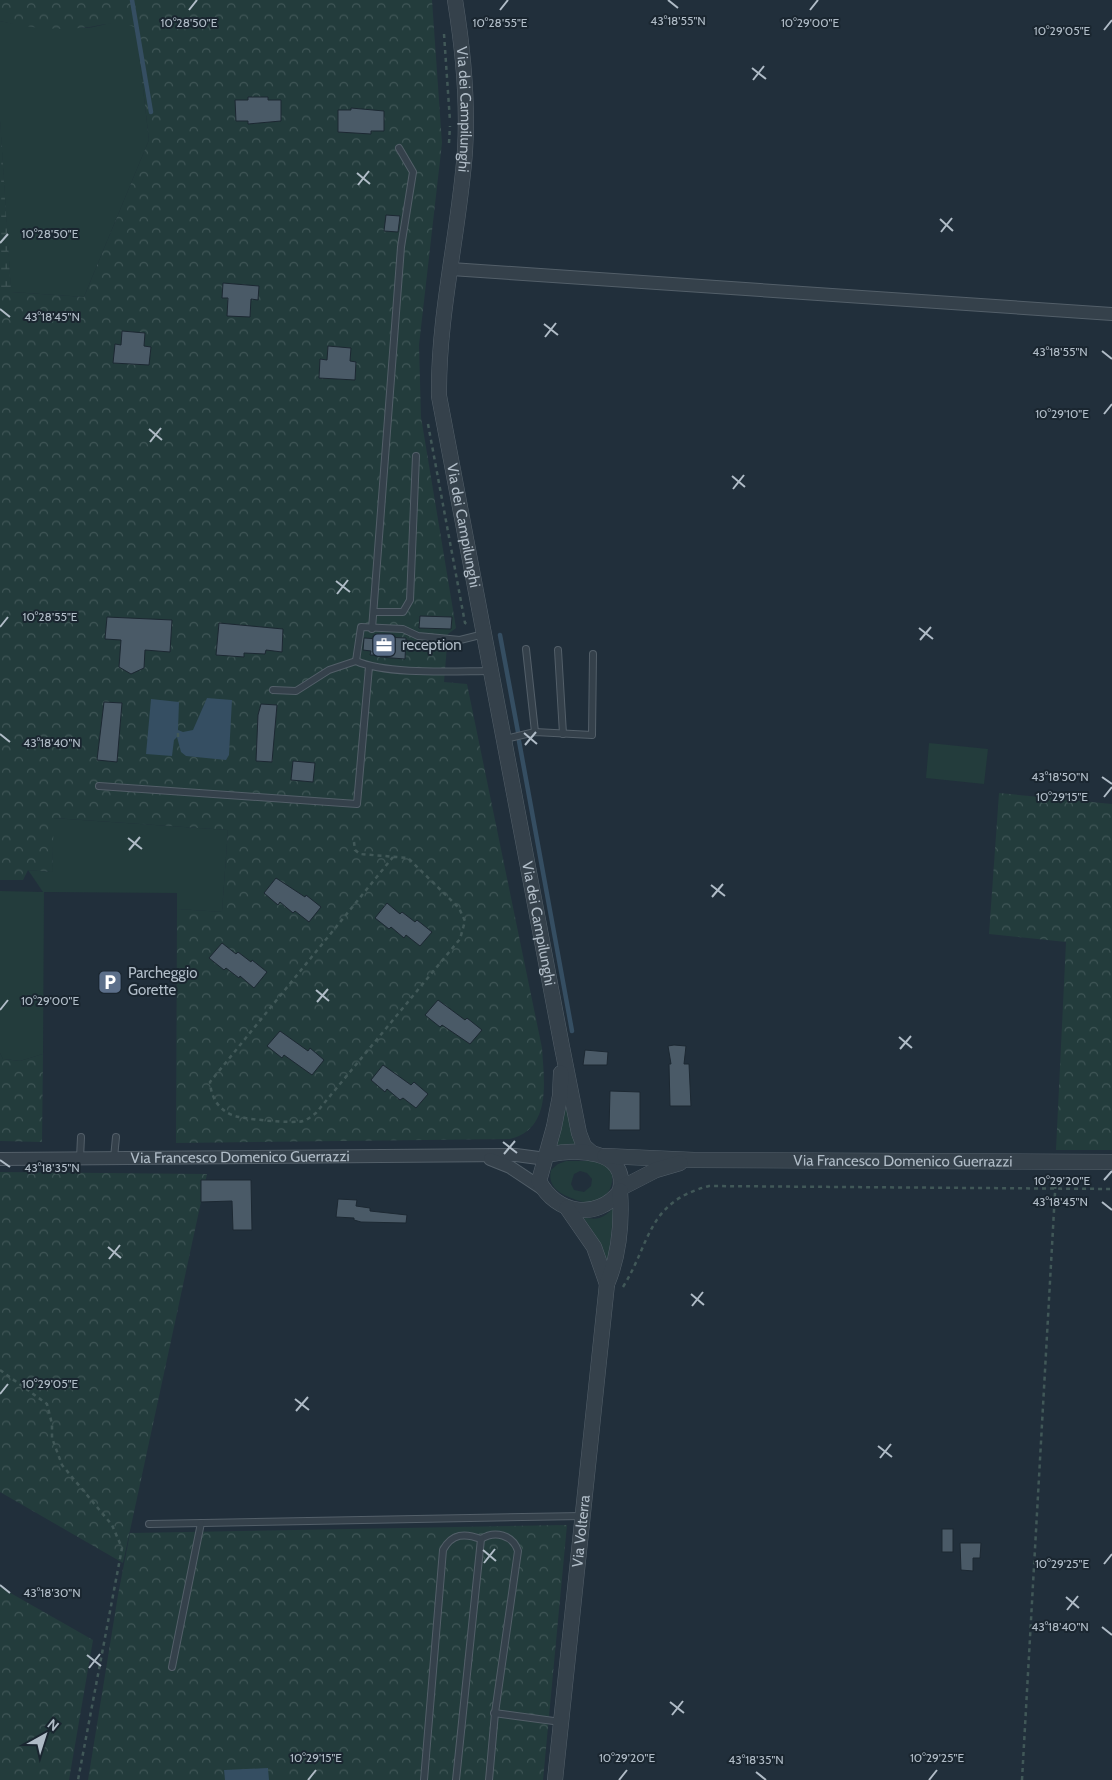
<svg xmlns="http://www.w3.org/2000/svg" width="1112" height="1780" font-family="Cabin,sans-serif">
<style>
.grass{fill:#233c3c;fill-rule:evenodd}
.forest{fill:url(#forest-crowns)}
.wetland{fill:url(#wetland-marsh)}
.water{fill:#354e62}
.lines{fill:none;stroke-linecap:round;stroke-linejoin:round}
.stream{stroke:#354e62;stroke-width:4.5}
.building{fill:#4a5a67;stroke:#1c2832}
.service-casing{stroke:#535f69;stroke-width:8}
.minor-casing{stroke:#535f69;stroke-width:14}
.tertiary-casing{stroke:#535f69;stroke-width:16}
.path{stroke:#415858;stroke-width:2.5;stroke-dasharray:4 4;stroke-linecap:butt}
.service{stroke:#35414b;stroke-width:6}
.minor{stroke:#35414b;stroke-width:12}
.tertiary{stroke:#35414b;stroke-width:15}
.ticks{fill:none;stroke:#b0bcc7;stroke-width:2}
.labels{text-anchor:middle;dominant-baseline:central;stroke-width:4;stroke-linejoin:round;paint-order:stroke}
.street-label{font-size:15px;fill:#b0bcc7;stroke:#1a2630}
.poi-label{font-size:15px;fill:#b0bcc7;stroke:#1a2630;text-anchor:start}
.ticks-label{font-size:12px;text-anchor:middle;fill:#b0bcc7;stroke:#1a2630;stroke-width:4;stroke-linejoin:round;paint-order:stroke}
</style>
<defs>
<pattern id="forest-crowns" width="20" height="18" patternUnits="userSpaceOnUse" patternTransform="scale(1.25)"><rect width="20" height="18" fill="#233c3c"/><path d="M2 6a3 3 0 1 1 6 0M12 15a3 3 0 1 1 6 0" fill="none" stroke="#405657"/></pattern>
<pattern id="wetland-marsh" width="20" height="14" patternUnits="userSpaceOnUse" patternTransform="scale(1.25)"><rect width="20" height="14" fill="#233c3c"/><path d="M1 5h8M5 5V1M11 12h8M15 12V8" fill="none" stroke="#405657"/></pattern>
</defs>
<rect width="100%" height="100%" fill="#212f3b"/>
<g class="grass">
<path d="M0,21L10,23C33,25 57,27 80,28C101,29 114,16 136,27L149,140L84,297L11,292L0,121Z"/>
<path d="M929,743L988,749L984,784L926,778Z"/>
<path d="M53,818L228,830L222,912L177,909V893L44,892L43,1054L20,1061L3,1059L0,1053V891L43,892L28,870L52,872Z"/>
<path d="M568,1097L576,1147L555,1148Z"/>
<path d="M566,1161H598L610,1165C616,1186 610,1194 592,1205C575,1199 545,1194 551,1170L558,1164ZM580,1171L587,1173L592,1179L591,1186L584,1192L574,1190L571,1184L574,1174Z"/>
<path d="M614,1207L608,1263L596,1236L583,1217C598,1221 604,1218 614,1207Z"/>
</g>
<g class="forest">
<path d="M0,0H432L442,143L419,345L421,417L456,628L448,634L444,682L467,684L542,1048C544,1081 552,1129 510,1139L176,1143L177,909L222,912L228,830L54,818L52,872L28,870L23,880H0V121L11,292L84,297L149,140L136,28C116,18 100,27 80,28C53,30 27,28 0,21Z"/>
<path d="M999,793L1112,804V1150H1056L1066,942L989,934Z"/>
<path d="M0,1053L3,1059L20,1061L43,1054L42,1142L0,1141Z"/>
<path d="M0,1172L207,1174L123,1563L0,1492Z"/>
<path d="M567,1525L543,1780H88L118,1595L130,1533Z"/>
<path d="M0,1587L93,1640L69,1780H0Z"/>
</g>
<path class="wetland" d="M0,121L11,292L0,291Z"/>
<g class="water">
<path d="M207,698L232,700L229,755L226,760L186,756L181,752L177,737L174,740L172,756L146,754L151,699L179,702L178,730L183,732L193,730Z"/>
<path d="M268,1768L269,1780H225L224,1770Z"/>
</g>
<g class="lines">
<g class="stream">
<path d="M132,0L151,112"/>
<path d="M500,635L518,732"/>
<path d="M519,741L572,1031"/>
</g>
</g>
<g class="building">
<path d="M248,97H268V100H281V121L248,124V121H236L235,100H248Z"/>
<path d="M351,108L384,111V131H371V134L338,132V110H351Z"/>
<path d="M386,215L400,216L398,232L384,231Z"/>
<path d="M223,283L259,286L258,300L251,299L250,317L227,316L228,298H222Z"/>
<path d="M122,331L145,333L144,346L151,347L149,365L113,363L115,344L121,345Z"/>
<path d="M328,346L351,348L350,361L356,362L355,380L319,378L320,359L327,360Z"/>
<path d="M420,616L452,617L451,629L419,628Z"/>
<path d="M107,617L172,620L170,652L145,650L144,668L131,674L119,667L121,640L105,639Z"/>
<path d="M219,623L283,629L282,652L266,650L265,654L244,653V657L216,655Z"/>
<path d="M381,637L406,638L405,659L380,657V655H370L371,651L363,650L364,638L380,639Z"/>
<path d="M104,702L122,703L117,762L97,760Z"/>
<path d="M261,704L277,705L272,762L256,761L258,715Z"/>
<path d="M293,761L315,763L313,782L291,780Z"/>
<path d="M276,878L305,897L306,895L321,907L309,922L295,911L293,913L280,902L278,905L264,893Z"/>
<path d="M387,903L400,914L402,912L415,922L417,920L432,932L420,946L406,935L404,938L391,927L389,929L375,918Z"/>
<path d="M222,943L236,954L238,952L251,962L252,960L267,972L254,988L240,976L239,978L226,968L224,970L209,958Z"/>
<path d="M438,1000L465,1020L467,1018L482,1030L470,1044L442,1025L440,1027L425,1015Z"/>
<path d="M280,1031L308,1051L310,1048L324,1060L312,1075L284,1055L282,1058L267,1046Z"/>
<path d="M674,1045L686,1046L684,1064H689L691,1106H670L669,1064H671L668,1046Z"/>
<path d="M585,1050L608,1052L607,1065H583Z"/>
<path d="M383,1065L411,1085L414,1082L428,1094L416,1108L403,1098L400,1100L387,1089L385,1092L371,1080Z"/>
<path d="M610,1091L640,1092V1130H609Z"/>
<path d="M201,1180H251L252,1230H233L232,1201L201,1202Z"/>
<path d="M338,1199L357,1200L356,1206L370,1208V1211L407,1215L406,1223L361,1222L354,1220V1218L336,1217Z"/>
<rect x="942" y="1529" width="11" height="23"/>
<path d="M960,1543H981L980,1558H973V1571L961,1570Z"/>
</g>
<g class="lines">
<g class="service-casing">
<g id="service">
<path d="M374,612H403L410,600L416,456"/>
<path d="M372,629L401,247L413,172L399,148"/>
<path d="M484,634L460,640L418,636L403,629L361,627L356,661C387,675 455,671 491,671"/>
<path d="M526,649L535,732"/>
<path d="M558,650L563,734"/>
<path d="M273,690L296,691L329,670L356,661"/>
<path d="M505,739L535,732L592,735L593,654"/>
<path d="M99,786L357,804L369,667"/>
<path d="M80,1158L81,1137"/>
<path d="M114,1158L116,1137"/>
<path d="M149,1524L582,1516"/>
<path d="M172,1667L201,1523"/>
<path d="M494,1713L561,1722"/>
<path d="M424,1780L443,1550C452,1533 465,1533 481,1539C495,1530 513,1535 518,1551L495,1713L489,1780"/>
<path d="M456,1780L481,1539"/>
</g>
</g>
<g class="minor-casing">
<g id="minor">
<path d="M451,269L1112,314"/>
<path id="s1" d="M0,1159L516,1155L546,1159"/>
<path d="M490,1159L510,1167L543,1189"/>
</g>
</g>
<g class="tertiary-casing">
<g id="tertiary">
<path id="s2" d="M455,0C463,49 468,102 465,151C459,233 438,314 439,396L562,1047L579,1133L584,1146L592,1153"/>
<path d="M547,1155C575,1149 629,1148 620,1191C597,1221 556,1214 539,1181L554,1127L560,1096L561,1073"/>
<path id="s3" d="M605,1156L694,1160L1112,1162"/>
<path d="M621,1188L656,1170L680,1163"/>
<path d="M567,1208L594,1247L607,1284"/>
<path id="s4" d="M555,1780L607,1284C619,1256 622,1222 620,1191"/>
</g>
</g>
<g class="path">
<path d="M444,34L450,121"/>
<path d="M449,143L450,126"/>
<path d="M428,424L465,623L467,624"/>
<path d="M178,737V730"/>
<path d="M354,842L355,850L360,854L408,858L459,908L465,921L460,939L316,1113C312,1116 307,1120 303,1121C294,1124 240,1119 232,1115C218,1109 211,1097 210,1082L393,857"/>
<path d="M623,1287C651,1242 647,1202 709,1186L1112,1189"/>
<path d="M0,1370L47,1404L52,1424V1438L62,1465L112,1525L122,1548L78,1780"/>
<path d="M1022,1780L1056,1175"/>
</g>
<use href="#service" class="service"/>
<use href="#minor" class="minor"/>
<use href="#tertiary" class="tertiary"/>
</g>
<path class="ticks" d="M668,0L678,8M189,10L197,0M500,10L508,0M810,10L818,0M1104,30L1112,20M752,68L766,79M753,80L764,66M357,173L370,184M358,185L369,171M940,219L953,231M941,232L952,218M0,243L8,234M0,309L10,317M544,324L558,335M545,337L556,323M1102,351L1112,359M1104,414L1112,404M149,429L162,440M150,442L161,428M732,476L745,487M733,489L744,475M336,581L350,592M337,594L348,580M0,627L8,617M919,628L933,639M920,640L931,627M524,733L537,744M0,734L10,742M525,745L536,732M1102,777L1112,784M1104,797L1112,787M128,838L142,849M129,850L140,837M711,885L725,896M712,897L723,884M316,990L329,1001M317,1002L328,989M0,1010L8,1000M899,1037L912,1048M900,1049L911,1036M503,1142L517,1153M504,1154L515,1141M0,1160L10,1167M1104,1180L1112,1171M1102,1202L1112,1210M108,1247L121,1258M109,1259L120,1245M691,1294L704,1305M692,1306L703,1292M0,1394L8,1384M295,1399L309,1410M296,1411L308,1397M878,1446L892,1457M880,1458L891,1444M483,1550L496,1561M484,1563L495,1549M1104,1564L1112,1554M0,1585L10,1593M1066,1597L1079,1608M1067,1610L1078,1596M1102,1627L1112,1635M87,1655L101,1666M89,1668L100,1654M670,1702L684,1713M672,1715L683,1701M756,1772L766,1780M308,1780L316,1770M619,1780L627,1770M929,1780L937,1770"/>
<defs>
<g id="office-square" transform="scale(1.25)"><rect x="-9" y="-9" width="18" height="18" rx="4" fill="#5c6f8a" stroke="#1a2630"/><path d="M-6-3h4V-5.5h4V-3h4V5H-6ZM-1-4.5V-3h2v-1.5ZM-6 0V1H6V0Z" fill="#fff"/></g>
<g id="parking-square" transform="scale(1.25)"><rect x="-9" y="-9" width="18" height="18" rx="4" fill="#5c6f8a" stroke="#1a2630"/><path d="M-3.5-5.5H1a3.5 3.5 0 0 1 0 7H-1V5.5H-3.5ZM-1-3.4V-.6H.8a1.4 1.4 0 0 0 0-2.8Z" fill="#fff"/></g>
</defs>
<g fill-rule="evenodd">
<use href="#office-square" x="384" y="645"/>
<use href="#parking-square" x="110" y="982"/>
</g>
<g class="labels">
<g class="street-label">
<text stroke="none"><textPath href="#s2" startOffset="110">Via dei Campilunghi</textPath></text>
<text stroke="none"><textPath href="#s2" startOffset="530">Via dei Campilunghi</textPath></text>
<text stroke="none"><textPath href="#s2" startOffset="935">Via dei Campilunghi</textPath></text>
<text stroke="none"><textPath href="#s1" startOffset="240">Via Francesco Domenico Guerrazzi</textPath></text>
<text stroke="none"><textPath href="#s3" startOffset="298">Via Francesco Domenico Guerrazzi</textPath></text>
<text stroke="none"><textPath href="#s4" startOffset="250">Via Volterra</textPath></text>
</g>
<g class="poi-label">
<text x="402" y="645">reception</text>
<text x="128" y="973">Parcheggio<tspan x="128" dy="17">Gorette</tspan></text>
</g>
</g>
<g class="ticks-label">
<text x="678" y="25">43°18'55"N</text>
<text x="189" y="27">10°28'50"E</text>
<text x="500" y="27">10°28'55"E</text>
<text x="810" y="27">10°29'00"E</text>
<text x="1062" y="35">10°29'05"E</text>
<text x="50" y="238">10°28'50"E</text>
<text x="52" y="321">43°18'45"N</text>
<text x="1060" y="356">43°18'55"N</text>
<text x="1062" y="418">10°29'10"E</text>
<text x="50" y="621">10°28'55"E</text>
<text x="52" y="747">43°18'40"N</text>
<text x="1060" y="781">43°18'50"N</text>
<text x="1062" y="801">10°29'15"E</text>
<text x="50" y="1005">10°29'00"E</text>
<text x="52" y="1172">43°18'35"N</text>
<text x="1062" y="1185">10°29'20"E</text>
<text x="1060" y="1206">43°18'45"N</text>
<text x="50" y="1388">10°29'05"E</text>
<text x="1062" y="1568">10°29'25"E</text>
<text x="52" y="1597">43°18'30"N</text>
<text x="1060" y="1631">43°18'40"N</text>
<text x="316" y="1762">10°29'15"E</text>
<text x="627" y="1762">10°29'20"E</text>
<text x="937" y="1762">10°29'25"E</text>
<text x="756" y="1764">43°18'35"N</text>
</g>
<g transform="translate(45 1735) rotate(39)" stroke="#1a2630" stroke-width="4" paint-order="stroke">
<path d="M0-4L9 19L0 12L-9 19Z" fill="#b0bcc7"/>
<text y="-8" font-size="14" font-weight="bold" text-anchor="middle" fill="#b0bcc7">N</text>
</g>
</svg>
